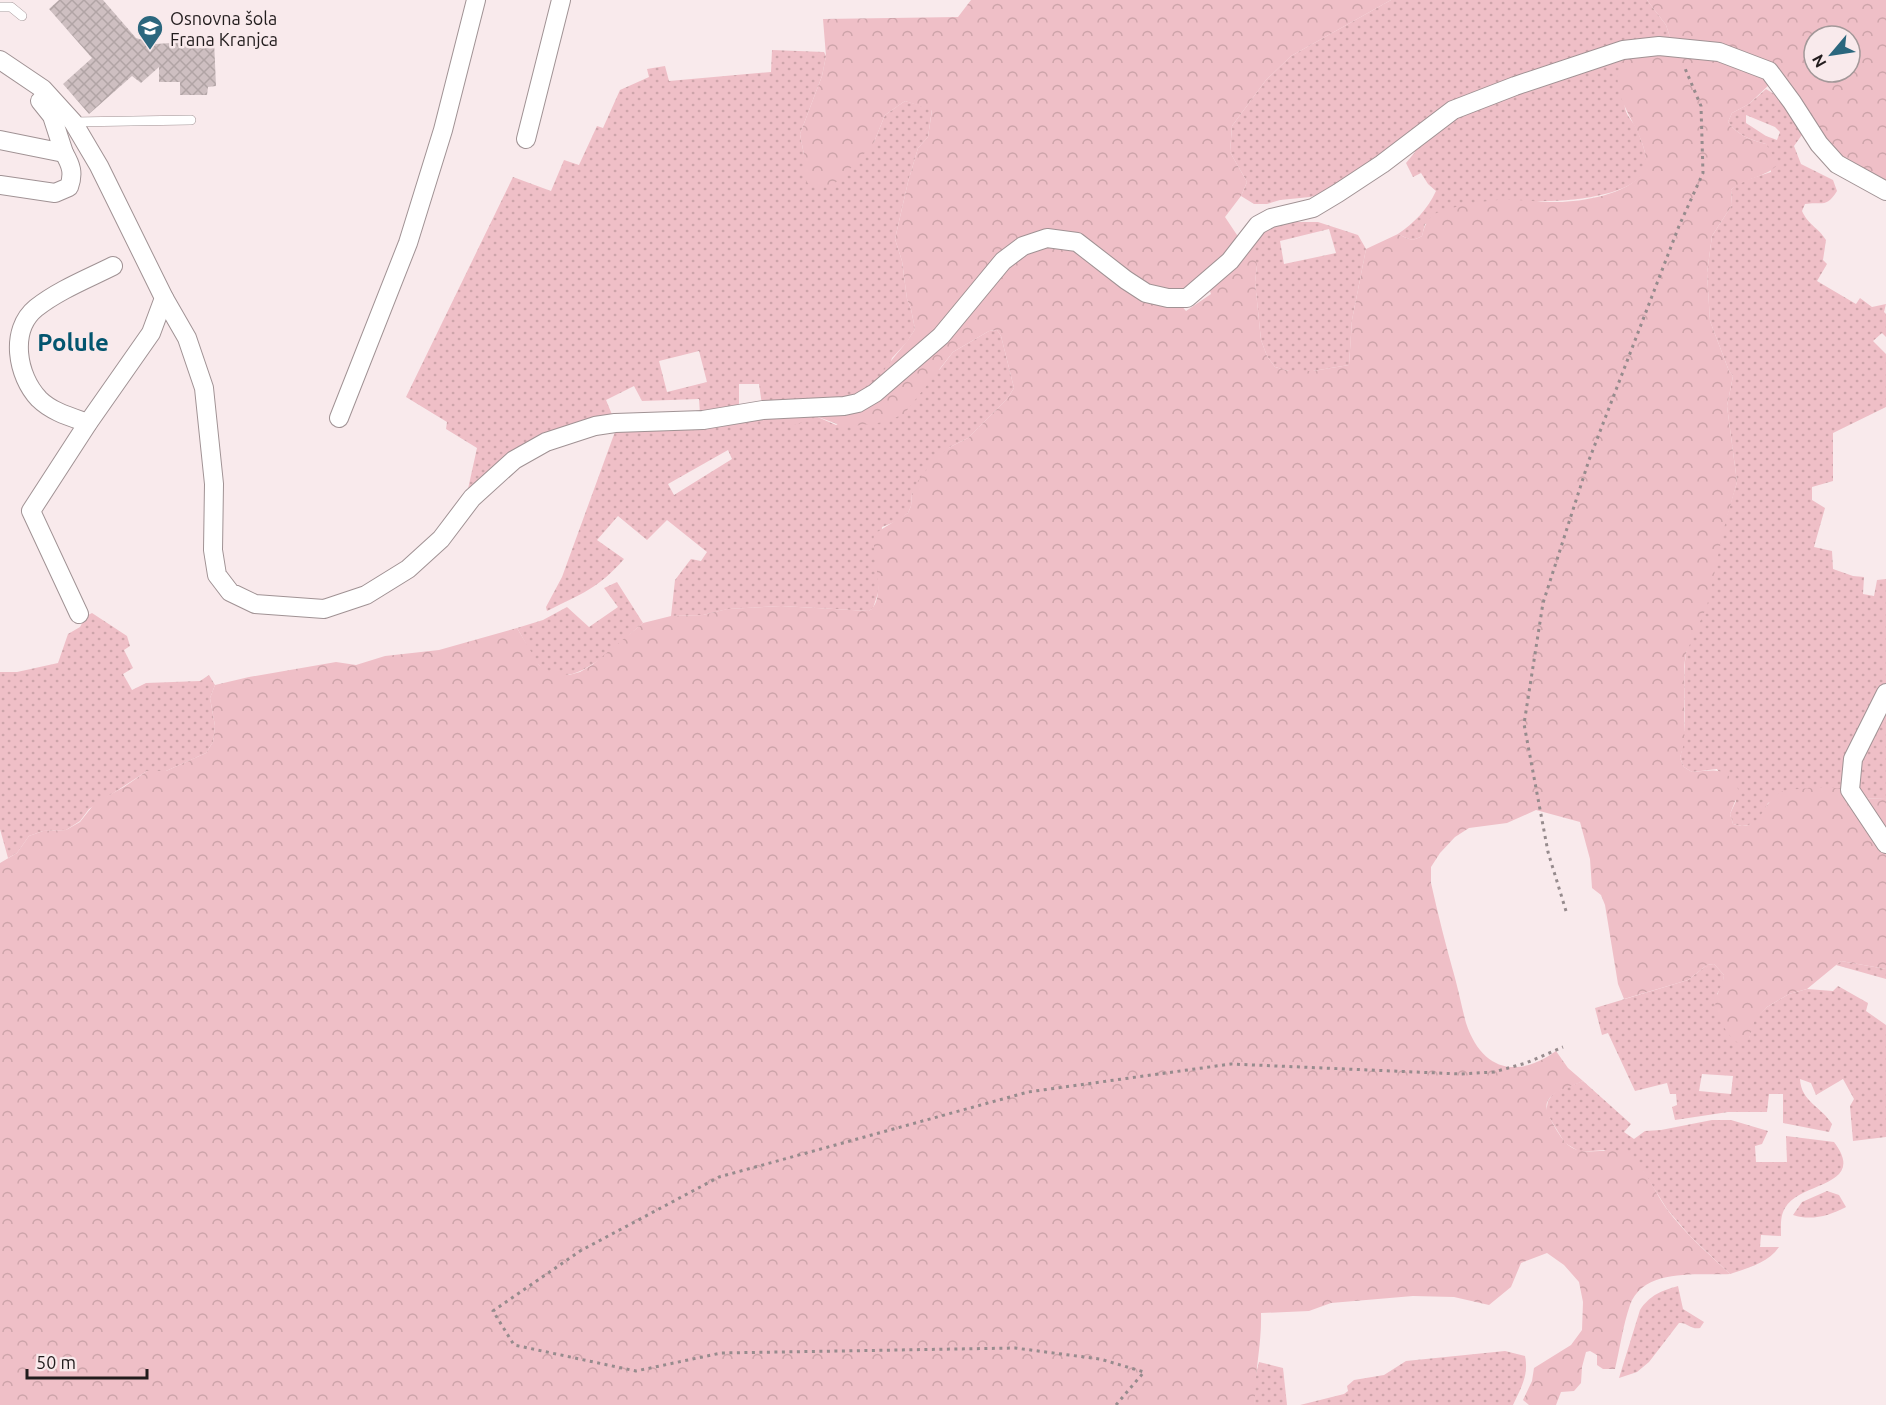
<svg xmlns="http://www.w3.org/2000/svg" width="1886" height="1405" font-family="Ubuntu,sans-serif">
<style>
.grass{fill:url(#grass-dots);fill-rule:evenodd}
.forest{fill:url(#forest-crowns);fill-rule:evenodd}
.building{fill:url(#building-cross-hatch)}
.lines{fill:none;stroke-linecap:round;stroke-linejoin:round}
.lane-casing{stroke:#a09294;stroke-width:10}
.street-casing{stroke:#a09294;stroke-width:20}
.path{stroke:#968b8d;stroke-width:3;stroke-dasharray:3 4.5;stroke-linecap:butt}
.lane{stroke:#fff;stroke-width:9}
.street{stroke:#fff;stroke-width:18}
.labels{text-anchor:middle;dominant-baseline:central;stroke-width:5;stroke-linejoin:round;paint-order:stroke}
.poi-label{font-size:18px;fill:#221c1d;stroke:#f9eaec;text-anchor:start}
.district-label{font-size:24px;font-weight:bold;fill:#03556f;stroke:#f9eaec}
</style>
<defs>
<pattern id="grass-dots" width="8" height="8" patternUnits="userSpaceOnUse" patternTransform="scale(1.5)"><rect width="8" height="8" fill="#efbfc7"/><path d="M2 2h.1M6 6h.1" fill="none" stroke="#cda4aa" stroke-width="1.8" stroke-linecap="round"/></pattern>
<pattern id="forest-crowns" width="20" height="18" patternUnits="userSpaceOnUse" patternTransform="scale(1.5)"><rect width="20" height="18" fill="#efbfc7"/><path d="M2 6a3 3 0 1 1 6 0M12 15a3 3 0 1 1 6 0" fill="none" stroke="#cda4aa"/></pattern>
<pattern id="building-cross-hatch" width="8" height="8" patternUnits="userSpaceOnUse" patternTransform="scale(1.5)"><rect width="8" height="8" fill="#cebfc1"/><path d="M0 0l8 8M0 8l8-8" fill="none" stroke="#b1a4a5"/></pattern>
</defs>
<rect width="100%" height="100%" fill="#f9eaec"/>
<g class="grass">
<path d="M1391,0H1647L1666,25L1671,40L1504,85L1335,190L1310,197L1280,200L1267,204H1254L1241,196L1247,182L1230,152L1232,126L1266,80L1291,56Z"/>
<path d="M772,50L824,52L826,56L822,76L800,134L804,155V176L874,142L885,115L905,101L932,109L928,137L918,148L908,182L895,239L902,261L907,299L911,309L915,329L907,342L892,358L884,382L860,398L762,405L759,384H739V409L700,414L699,399L642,401L634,386L606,400L613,417L512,455L468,489L477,448L446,429L447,422L406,397L513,177L551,191L564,160L579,165L597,126L603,128L620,90L649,77L647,69L665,66L669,81L771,72ZM699,351L707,382L667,392L659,361Z"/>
<path d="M1627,53C1627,67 1623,96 1625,108C1626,114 1631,120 1634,124C1639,134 1645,148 1646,159C1651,196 1565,202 1541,201L1425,224L1422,236C1412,242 1408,239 1398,234C1414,223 1428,209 1436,191L1428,184L1421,173L1413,177L1406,163L1415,152L1413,145L1449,116Z"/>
<path d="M1766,89L1782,99L1804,132L1794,146L1801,164L1833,180L1837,191C1826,209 1822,201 1805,204L1802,211C1809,226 1818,227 1826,240L1823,260L1827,264L1817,281L1856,304L1860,298L1872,307L1886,304L1884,312L1886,314V337L1882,333L1873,341L1886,354V407L1833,433V481L1812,487V500L1825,508L1814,547L1832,551L1833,569L1853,576L1864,577L1863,594L1874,596L1877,580L1886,579V689L1844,788L1792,790L1768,803L1763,814L1754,824L1742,826L1733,824L1730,814L1736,801L1717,769L1692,772L1684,767L1680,758C1689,724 1681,687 1686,653L1737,482L1727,406L1733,376L1729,371L1710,321L1707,273L1712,236L1732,205L1731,190L1740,182L1771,172L1766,144C1751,140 1737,135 1728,122L1732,113L1749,104ZM1746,115L1775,127L1780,132L1777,140L1766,136L1746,123Z"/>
<path d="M1281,222H1318L1358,235L1366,249L1352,320L1349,365L1313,371H1289L1275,367L1267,356L1261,340L1255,282L1257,265L1246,248L1258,232ZM1329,229L1336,253L1284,264L1280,241Z"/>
<path d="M997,330L1001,336L1014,388L1007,399L968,438L950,447L912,493L911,506L908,513L897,521L882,527L878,593L873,608L869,611L781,606L728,609L703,615L671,616L675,580L691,559L701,561L707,552L667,520L647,540L618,516L597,540L624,559C599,588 581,594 547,611L546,607L562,577L616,429L750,416L813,415L836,425L940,369L953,352L989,331ZM728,450L732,459L674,495L668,484Z"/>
<path d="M617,582L643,623C619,642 568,700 538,664C530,654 524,639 517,628L543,620L567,607L589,627L618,607L604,588Z"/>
<path d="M92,613L127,636L130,646L124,650L133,668L123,674L132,690L146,683L200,681L209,675L215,685L210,698L215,726L213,742L206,753L166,771H147L89,809L80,821L66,830L43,831L29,836L17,853L8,858L0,829V672H17L58,663L68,634L80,627L86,616Z"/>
<path d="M1886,705V798L1858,799L1859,753Z"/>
<path d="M1841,961L1886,969V979L1836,965Z"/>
<path d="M1714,964L1724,975L1723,984L1717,994L1749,1038L1754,1019L1767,1007L1789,994L1807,989L1833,991L1838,986L1868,1003L1866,1011L1886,1025V1137L1853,1141L1850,1106L1854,1099L1843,1079L1816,1095L1811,1083L1800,1079C1801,1102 1822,1107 1832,1124L1829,1132L1783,1123V1094H1769L1767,1112H1728L1675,1120L1672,1107L1677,1105L1676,1094H1670L1667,1083L1635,1091L1608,1033L1602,1035L1595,1008L1688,980L1707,965ZM1702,1074L1733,1076L1731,1094L1699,1091Z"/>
<path d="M1583,1081L1631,1124L1624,1132L1634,1139L1645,1131L1661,1130L1712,1120H1731L1768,1131L1762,1144L1755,1146L1756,1162H1787L1786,1136L1834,1142C1868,1187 1800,1181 1785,1208C1780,1216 1781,1226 1781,1236L1761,1235L1760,1247H1779C1768,1263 1748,1268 1730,1274L1690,1236L1667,1209L1643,1171L1604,1150L1580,1152L1565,1143L1546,1112L1548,1101L1552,1095L1557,1091Z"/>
<path d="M1827,1191L1839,1195L1846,1207C1829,1216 1811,1221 1793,1215L1802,1202Z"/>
<path d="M1678,1286L1683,1309L1704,1322L1700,1328C1691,1330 1687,1322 1679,1323L1649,1362L1637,1372L1619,1378L1640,1310C1650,1295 1661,1291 1678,1286Z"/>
<path d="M1505,1351L1525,1356C1529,1375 1521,1388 1513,1405H1300L1344,1394L1348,1391L1347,1386L1354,1380L1384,1375L1406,1361Z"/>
<path d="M1259,1362L1283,1368L1287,1405H1255L1254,1382Z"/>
</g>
<g class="forest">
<path d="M971,0H1391L1291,56L1266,80L1232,126L1230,152L1247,182L1241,196L1225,217L1241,241L1186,291L1166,294L1044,233L963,303L884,382L882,373C893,357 906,345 915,329L911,309L907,299L902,261L895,239L908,182L918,148L928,137L932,110L905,101L885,115L874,142L857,162L831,187H816L807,183L804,176V155L800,134L822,76L826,56L823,19L958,17Z"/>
<path d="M1647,0H1886V183L1848,164L1772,82L1749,104L1732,113L1728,122C1737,135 1751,140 1766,144L1778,164C1766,178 1745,177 1731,190L1732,205L1712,236L1707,273L1710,321L1729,371L1733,376L1727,406L1737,482L1724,528L1707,606L1686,653L1684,667V743L1680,758L1684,767L1692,772C1715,770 1728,766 1739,791L1730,814L1733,824C1762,833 1760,805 1779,793C1789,787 1830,788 1844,788L1857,799L1886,798V969L1841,961L1807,989L1789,994L1767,1007L1755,1019L1749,1039L1742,1044C1735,1042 1732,1039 1728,1033C1719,1021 1711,1007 1718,993C1721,985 1723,983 1724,975L1714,964L1707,965L1688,980L1624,999L1618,984L1605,905L1601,895L1592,888L1590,859L1580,822L1536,810L1507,823L1469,828L1455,837L1440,853L1431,867V883C1438,915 1446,946 1455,978C1459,993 1462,1008 1466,1023C1482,1071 1517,1079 1556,1051L1568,1068L1583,1081C1567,1089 1536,1093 1550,1118C1554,1126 1559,1135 1565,1142C1584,1163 1613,1140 1633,1158C1647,1172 1655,1192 1666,1208C1684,1233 1708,1253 1730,1274C1699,1276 1644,1267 1630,1305C1623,1325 1620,1348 1615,1369H1603L1597,1365V1355L1590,1351L1586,1352L1582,1367L1581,1383L1574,1391L1561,1392L1556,1405H1529L1523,1400L1532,1381L1534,1368L1571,1345L1582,1330L1583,1302L1579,1282L1564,1265L1547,1253L1521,1263L1511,1287L1489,1305L1454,1297L1413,1296L1331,1303L1309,1311L1261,1313C1262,1344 1254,1374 1255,1405H0V863L17,853L29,836L43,831L66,830L80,822L95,803L124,787L147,771H166L206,753L213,742L215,726L210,698L215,685L249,677L336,662L356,665L385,656L439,650L517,628L539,665L549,672L569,675L580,672L592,665L643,623L671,616L703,615L727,609L781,606L869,611C888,599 871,554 874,534L908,513L911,506L912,493L918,481L934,460L950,447L968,438L1007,399L1014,388L1001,336L997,330L989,331L953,352L904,414L885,422L845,427L813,415L799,424L790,425L781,418L856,407L1011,262L1048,243H1066L1179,303L1186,311L1211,294L1209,288L1246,248L1254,254L1257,265L1255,282L1261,340L1267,356L1275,367L1289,371H1313L1349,365L1352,320L1366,249L1398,234C1408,239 1412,242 1422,236C1424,228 1426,221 1432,216C1436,212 1444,211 1449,209C1464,204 1483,201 1498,200C1518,199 1538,202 1558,202C1581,202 1629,194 1642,173C1659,144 1609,104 1619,70C1620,64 1625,58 1627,53L1671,40L1666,25ZM1814,36H1850V72H1814Z"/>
</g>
<path class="building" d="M59,0H103L136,38L156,44L214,40L216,86L208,87L207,95H180V82H159V67L141,83L132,76L89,114L63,84L92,58L49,9Z"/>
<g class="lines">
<g class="lane-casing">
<g id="lane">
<path d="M0,7H11L22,16"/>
<path d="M73,122L191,120"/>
</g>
</g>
<g class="street-casing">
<g id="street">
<path d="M0,60L43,89L73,122L99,166L164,298L187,338L204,388L214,484L213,550L217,575L230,592L255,604L324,609L366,595L408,569L441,539L472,498L514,460L546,442L595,426L615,423L703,420L763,410L844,406L858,403L875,393L941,336L1003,261L1023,246L1047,238L1077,242L1126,280L1146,293L1168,298H1187L1230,261L1258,225L1271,218L1313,208L1338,193L1382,164L1453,110L1515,86L1623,50L1659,46L1719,52L1769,71L1792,102L1819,144L1837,164L1886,191"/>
<path d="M526,139L561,0"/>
<path d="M0,140L64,153L52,116L40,101"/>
<path d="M0,185L55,193L69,187C74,173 71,165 64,153"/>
<path d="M339,418L408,243L443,130L476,0"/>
<path d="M88,423C71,417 52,412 39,399C17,376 9,330 36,308C59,290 87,279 113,266"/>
<path d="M79,614L31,511L88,423L151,333L164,298"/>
<path d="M1886,693L1853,759L1850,790L1886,844"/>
</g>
</g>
<g class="path">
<path d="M1566,911L1548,852L1524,724L1543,603L1589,460L1679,226L1703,173L1701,106L1684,66"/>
<path d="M1116,1405L1144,1372L1100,1359L1015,1348L721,1353L636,1371L514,1345L493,1311L580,1251L719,1177L1028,1092L1231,1064L1461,1074L1494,1072L1526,1063L1563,1047"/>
</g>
<use href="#lane" class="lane"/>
<use href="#street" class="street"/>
</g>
<defs>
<g id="school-pin" transform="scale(1.35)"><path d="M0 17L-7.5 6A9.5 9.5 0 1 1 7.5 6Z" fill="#2b677e" stroke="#f9eaec"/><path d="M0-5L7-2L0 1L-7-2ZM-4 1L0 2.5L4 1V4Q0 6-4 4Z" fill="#fff"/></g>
</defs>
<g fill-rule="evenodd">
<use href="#school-pin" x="150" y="28"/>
</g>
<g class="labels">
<g class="poi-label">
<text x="170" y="18">Osnovna šola<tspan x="170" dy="21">Frana Kranjca</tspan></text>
</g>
<g class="district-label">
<text x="73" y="342">Polule</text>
</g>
</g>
<g transform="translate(1832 54) rotate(241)"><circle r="28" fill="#f9eaec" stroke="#a39899" stroke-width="1.5"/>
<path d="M0-4.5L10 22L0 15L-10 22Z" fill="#2b677e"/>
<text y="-9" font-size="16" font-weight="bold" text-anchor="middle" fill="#221c1d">N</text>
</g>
<path d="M27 1369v9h120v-9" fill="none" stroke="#221c1d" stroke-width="3"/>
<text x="36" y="1369" font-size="18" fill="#221c1d" stroke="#f9eaec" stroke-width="4.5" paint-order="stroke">50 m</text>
</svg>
